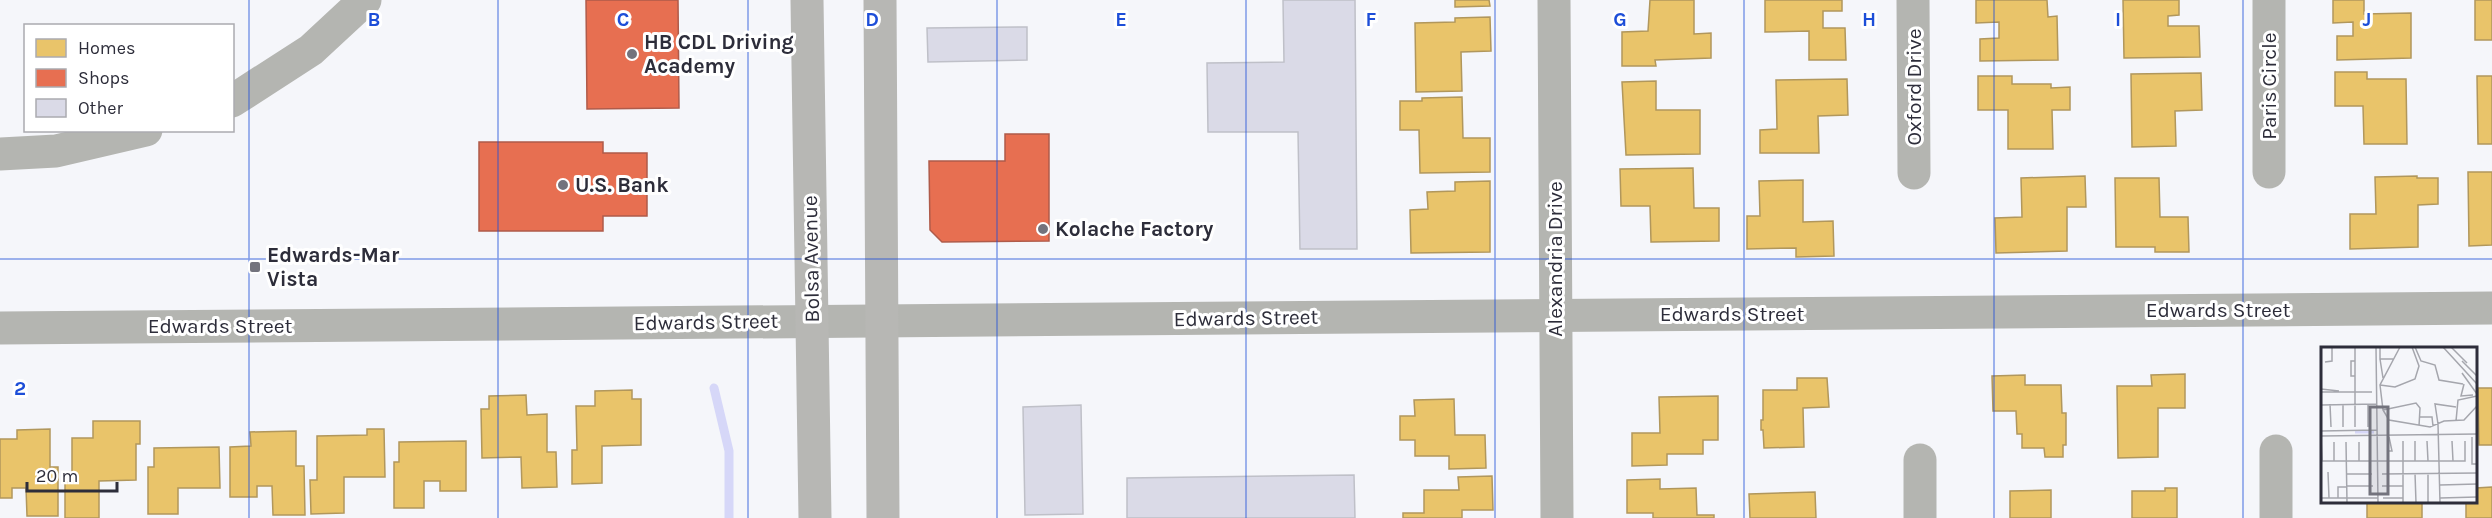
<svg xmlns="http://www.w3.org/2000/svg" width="2492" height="518" font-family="Karla,sans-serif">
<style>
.homes{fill:#e9c46a;stroke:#b1975c;stroke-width:1.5}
.shops{fill:#e76f51;stroke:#af5b4a;stroke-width:1.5}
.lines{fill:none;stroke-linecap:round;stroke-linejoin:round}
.stream{stroke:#d6d7f8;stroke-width:9}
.building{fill:#dadae7;stroke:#bfc0c8;stroke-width:1.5}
.minor{stroke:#b4b5b1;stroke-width:33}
.major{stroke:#b7b7b4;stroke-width:33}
.grid{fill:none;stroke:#1d4ed8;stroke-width:1.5;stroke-opacity:0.55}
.poi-dot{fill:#73737d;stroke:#fff;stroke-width:2}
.labels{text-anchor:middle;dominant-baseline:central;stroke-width:6;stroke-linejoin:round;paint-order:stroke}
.poi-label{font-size:21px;font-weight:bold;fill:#2d2d3a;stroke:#fff;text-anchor:start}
.street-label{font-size:21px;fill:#2d2d3a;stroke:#fff}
.inset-river{fill:none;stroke:#d6d7f8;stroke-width:3}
.inset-road{fill:none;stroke:#a5a6ad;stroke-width:1.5}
.view{fill:#73737d;fill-opacity:0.15;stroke:#73737d;stroke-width:3}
.inset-edge{fill:none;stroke:#2d2d3a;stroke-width:3}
.grid-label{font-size:20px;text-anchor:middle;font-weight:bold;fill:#1d4ed8;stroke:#fff;stroke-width:6;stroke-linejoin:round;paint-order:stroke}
</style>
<rect width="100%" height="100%" fill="#f5f6fa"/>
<g class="homes">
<path d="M1455,0H1489L1490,6L1455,7Z"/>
<path d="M1650,0H1694V34L1711,33V58L1655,60L1656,66H1622V32L1648,31Z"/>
<path d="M1765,0H1842V11H1823V28H1845L1846,60H1809V31L1765,32Z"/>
<path d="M1976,0H2047L2048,17L2057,16L2058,60L1980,61V39L1999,38V22L1976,23Z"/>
<path d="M2123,0H2179V15L2168,16V26H2199L2200,57L2124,58Z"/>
<path d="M2333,0H2364V14L2411,13V58L2337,60V36H2353V22L2333,23Z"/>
<rect x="2475" y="0" width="17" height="40"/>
<path d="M1490,17L1491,51L1461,52L1462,91L1416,92L1415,23L1455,22V18Z"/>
<path d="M2335,72H2367V79H2406L2407,144H2364L2363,106H2335Z"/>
<path d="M2201,73L2202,110L2175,111L2176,146L2132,147L2131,74Z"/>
<path d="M1978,76H2012V84H2051V88L2070,87V110H2052L2053,149H2008V110H1978Z"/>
<path d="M2477,76H2492V144H2478Z"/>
<path d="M1847,79L1848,115L1818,116L1819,153H1760V130L1777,129L1776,80Z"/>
<path d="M1656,81V110H1700V154L1626,155L1622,82Z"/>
<path d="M1462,97L1463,138H1490V172L1420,173L1419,130H1400V101H1422V98Z"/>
<path d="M1693,168L1694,208H1719V241L1651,242L1650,206H1621L1620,169Z"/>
<path d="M2468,172H2492V245L2469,246Z"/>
<path d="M2085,176L2086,207H2067V251L1996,253L1995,218L2022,217L2021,178Z"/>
<path d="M2417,176V178H2438V204L2418,205V247L2350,249V214H2376L2375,177Z"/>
<path d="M2115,178H2159L2160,217H2188L2189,252H2155V247H2116Z"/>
<path d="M1803,180V222L1833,221L1834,256L1796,257V248L1747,249V216H1760L1759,181Z"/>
<path d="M1490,181V252L1411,253L1410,210L1428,209L1427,192L1455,191V182Z"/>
<path d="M2185,374V408H2158V457L2118,458L2117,386H2152L2151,375Z"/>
<path d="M2025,375V385H2061L2062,413H2066V445H2063V457H2045L2044,448H2022V434H2017L2016,411H1993L1992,376Z"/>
<path d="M1797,378H1827L1829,407L1803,408L1804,447L1764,448L1763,430H1761V420H1763V390H1797Z"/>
<path d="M2478,388H2492V445H2479Z"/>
<path d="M632,390V399H641V445L602,446V483L572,484V450H577L576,406H595V391Z"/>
<path d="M526,395L527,415L547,414V452H556L557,487L522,488L521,457L482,458L481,409H489V396Z"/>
<path d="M1718,396V440H1703V454H1667V465L1632,466V433H1660L1659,397Z"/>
<path d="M1454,399L1455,435H1485L1486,468L1449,469V456H1415V440H1400V416H1415L1414,400Z"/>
<path d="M93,421H140V444H136V480L99,481V518H65V482H72V438H93Z"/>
<path d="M50,429V467H58V516H27L26,488H12V498H0V439H17V430Z"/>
<path d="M367,429H384L385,477H344V513L311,514L310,480H317V436L367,435Z"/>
<path d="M296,431V466H304L305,515H273L272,486H257V497H230V447L251,446L250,432Z"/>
<path d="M466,441V491H440V481H424V508H394V462H399V442Z"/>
<path d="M219,447L220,488H178V514H148V467H154V448Z"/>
<path d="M1492,476L1493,510H1462V518H1403V513H1424V490H1459L1458,477Z"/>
<path d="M1660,479V489L1696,488L1697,515H1714V518H1653V513H1627V480Z"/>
<path d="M2492,487V518H2466V502H2476V488Z"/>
<path d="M2165,488H2177V518H2132V491H2165Z"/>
<path d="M2051,490V518H2010V491Z"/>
<path d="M1815,492L1816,518H1750L1749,494Z"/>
<rect x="2367" y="502" width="55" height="16"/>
</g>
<g class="shops">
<path d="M586,0H678L679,108L587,109Z"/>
<path d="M1005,134H1049V241L942,242L930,230L929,161H1005Z"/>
<path d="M479,142H603V153H647V216H603V231H479Z"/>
</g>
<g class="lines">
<path class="stream" d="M714,388L729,451V518"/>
</g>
<g class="building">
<path d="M1283,0H1355L1357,249H1300L1298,132H1208L1207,63L1284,62Z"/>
<path d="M1027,27V60L928,62L927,28Z"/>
<path d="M1081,405L1083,514L1025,515L1023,407Z"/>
<path d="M1354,475L1355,518H1127V478Z"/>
</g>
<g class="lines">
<g class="minor">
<path d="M1554,0L1557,518"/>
<path d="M1913,0L1914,173"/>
<path d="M232,101L311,50L365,0"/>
<path d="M0,154L56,151L146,130"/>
<path d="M2269,172V0"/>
<path d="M0,328L2492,308"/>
<path d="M2276,451V518"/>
<path d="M1920,460V518"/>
</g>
<g class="major">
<path d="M807,0L815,518"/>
<path d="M880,0L883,518"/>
</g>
</g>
<path class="grid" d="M249,0V518M498,0V518M748,0V518M997,0V518M1246,0V518M1495,0V518M1744,0V518M1994,0V518M2243,0V518M0,259H2492"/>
<g class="poi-dot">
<circle cx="632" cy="54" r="6"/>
<circle cx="563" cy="185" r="6"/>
<circle cx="1043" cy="229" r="6"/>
<rect x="249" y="261" width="12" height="12" rx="3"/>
</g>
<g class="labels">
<g class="poi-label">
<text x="644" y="42">HB CDL Driving<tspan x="644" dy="24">Academy</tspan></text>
<text x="575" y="185">U.S. Bank</text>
<text x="1055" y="229">Kolache Factory</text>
<text x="267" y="255">Edwards-Mar<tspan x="267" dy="24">Vista</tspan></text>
</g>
<g class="street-label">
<text transform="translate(2269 86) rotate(-90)">Paris Circle</text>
<text transform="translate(1914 87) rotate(-90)">Oxford Drive</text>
<text transform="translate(811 259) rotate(-91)">Bolsa Avenue</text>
<text transform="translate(1555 259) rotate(-90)">Alexandria Drive</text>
<text x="2218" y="310">Edwards Street</text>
<text x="1732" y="314">Edwards Street</text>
<text transform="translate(1246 318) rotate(-1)">Edwards Street</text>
<text transform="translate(706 322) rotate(-1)">Edwards Street</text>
<text x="220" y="326">Edwards Street</text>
</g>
</g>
<g transform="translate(2321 347)">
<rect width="156" height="156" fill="#f5f6fa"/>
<path class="inset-river" d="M34,85H53"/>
<path class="inset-road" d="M34,0V80M55,0L57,156M59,0V12H73M79,0L59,38L62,63L68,73L109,80L123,74L143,73L156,59M94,0L100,14L114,18L118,33L142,37M122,0L156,37M130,0L146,16M59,12L62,31M34,14H30V29H34M141,14L156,29M4,15L11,14V0M141,26L156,47M143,37L140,49L152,48M59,38L74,40L94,32L98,19L91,0M0,42L18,44M0,45H51M9,57L10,80M22,57V80M47,57V80M0,58L56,57M62,63L95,56L99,61L98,79M99,70H111L112,79M135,74L137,53L156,49M117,77L119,156M117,77L114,57L135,60M0,84L56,83M0,89L156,87M0,90L1,114H144V94M67,90V104H71L68,90M151,90V117H156M82,94V156M94,94V114M106,94L107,114M131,94L132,114M13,95V114M25,95L26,156M38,95V114M7,125L8,151M94,126L95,156M107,126V156M26,127H51M61,127L156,126M119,138L156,137M26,139H52M61,139H82M0,151H57M17,151V140H26M62,151H82M119,151L156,150"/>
<path class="view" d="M49,60H67V147H49Z"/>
<rect width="156" height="156" class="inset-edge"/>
</g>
<g class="grid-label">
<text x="374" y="26">B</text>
<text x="623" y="26">C</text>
<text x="872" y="26">D</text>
<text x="1121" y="26">E</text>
<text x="1371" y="26">F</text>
<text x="1620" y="26">G</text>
<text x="1869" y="26">H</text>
<text x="2118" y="26">I</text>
<text x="2367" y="26">J</text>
<text x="20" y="395">2</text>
</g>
<rect x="24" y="24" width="210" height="108" fill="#ffffff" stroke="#ababb0" stroke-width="1.5"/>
<rect x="36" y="39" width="30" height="18" fill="#e9c46a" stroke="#ababb0" stroke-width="1.5"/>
<text x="78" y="54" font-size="18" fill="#2d2d3a">Homes</text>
<rect x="36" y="69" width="30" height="18" fill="#e76f51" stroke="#ababb0" stroke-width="1.5"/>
<text x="78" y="84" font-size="18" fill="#2d2d3a">Shops</text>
<rect x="36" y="99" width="30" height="18" fill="#dadae7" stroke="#ababb0" stroke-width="1.5"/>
<text x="78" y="114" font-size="18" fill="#2d2d3a">Other</text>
<path d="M27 482v9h90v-9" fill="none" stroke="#2d2d3a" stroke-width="3"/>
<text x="36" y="482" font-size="18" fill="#2d2d3a" stroke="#ffffff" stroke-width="4.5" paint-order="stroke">20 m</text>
</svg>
